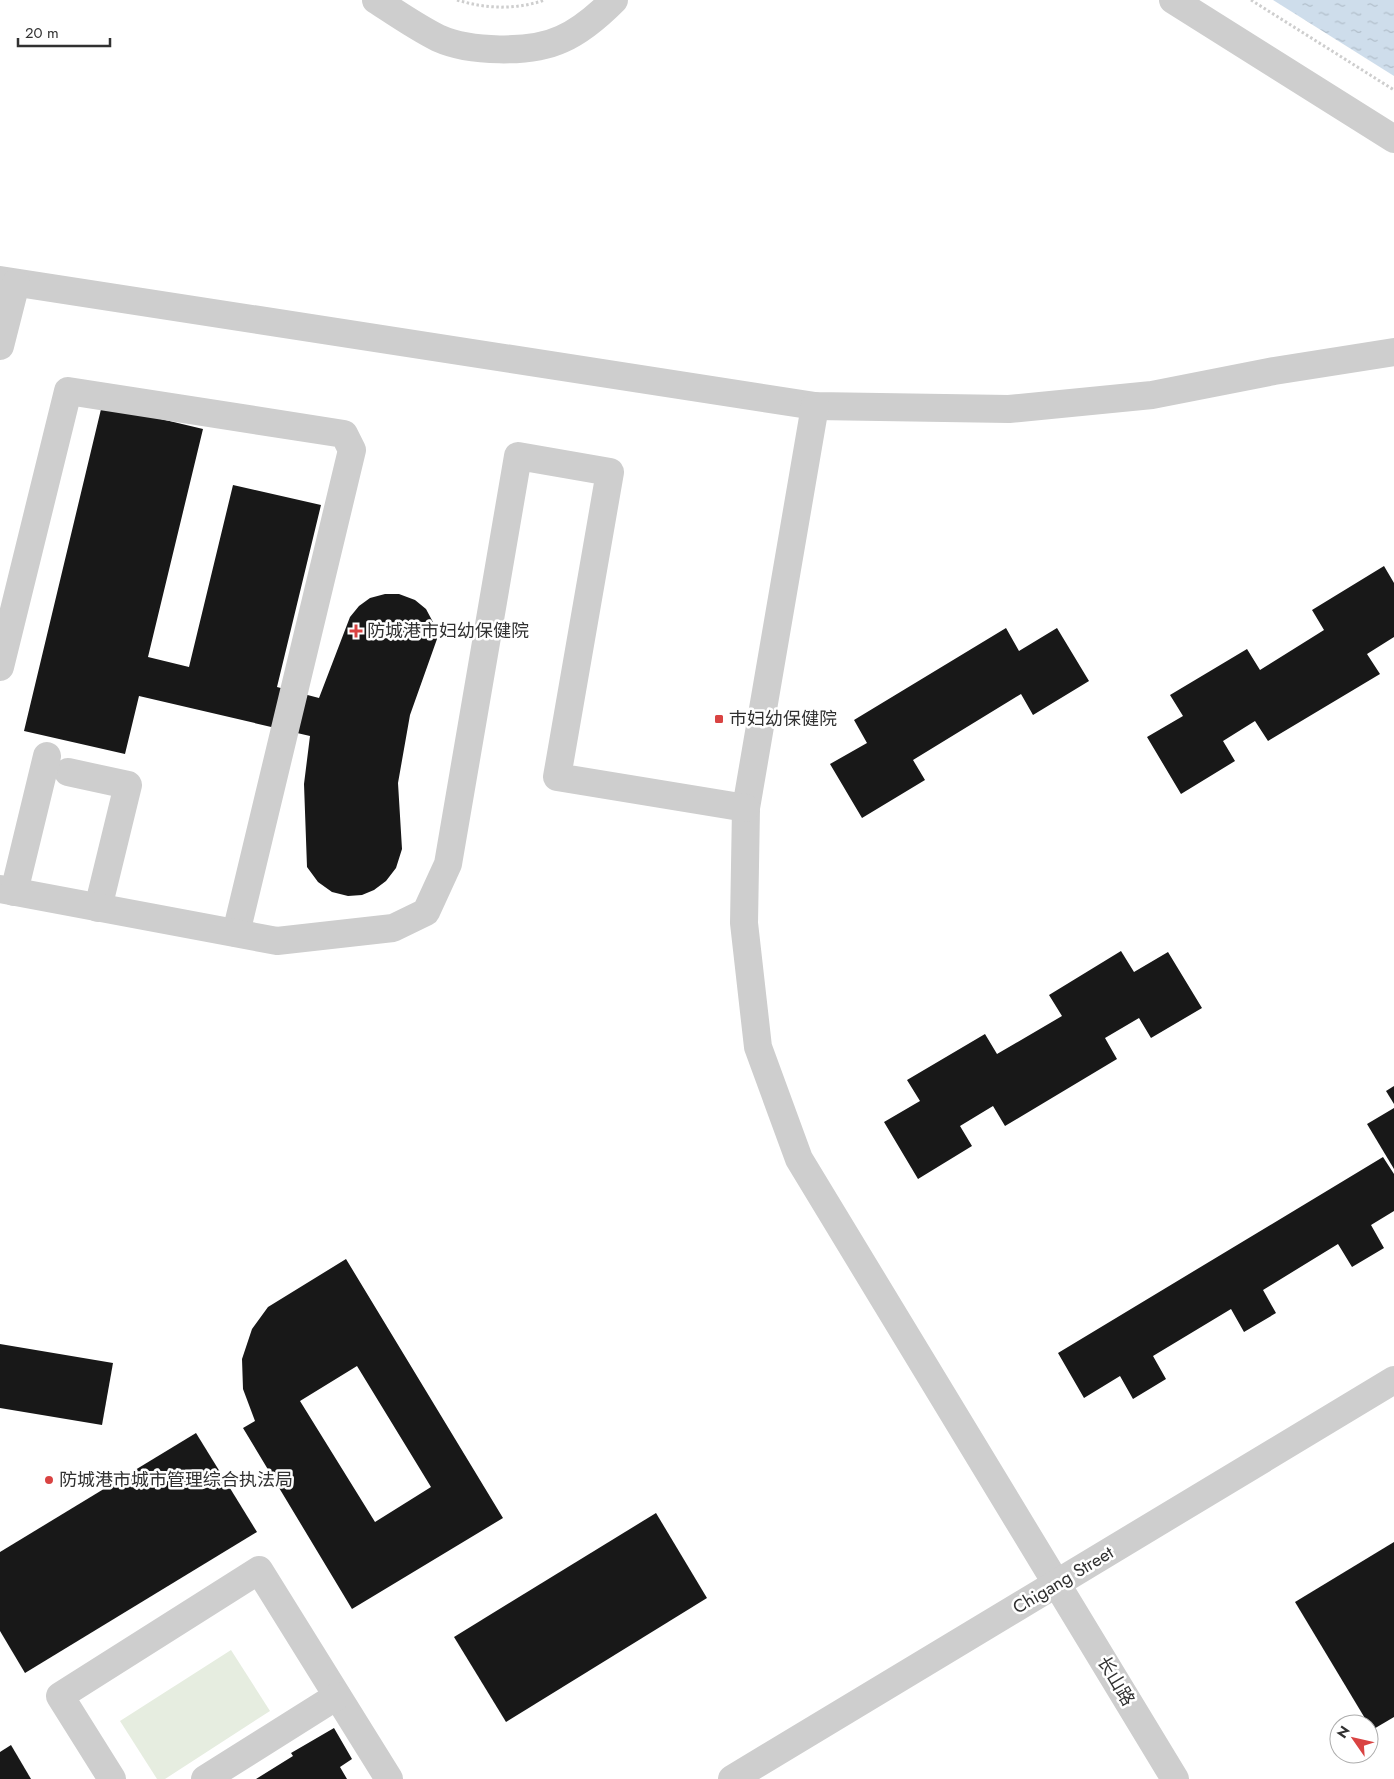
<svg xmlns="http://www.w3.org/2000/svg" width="1394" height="1779" font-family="Jost,'Noto Sans SC',sans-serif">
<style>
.garden{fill:#e6ede0}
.water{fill:url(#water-ripples)}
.building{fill:#181818;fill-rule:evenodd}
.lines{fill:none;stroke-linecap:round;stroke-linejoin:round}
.path{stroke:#cecece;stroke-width:3;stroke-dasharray:2.5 2.5;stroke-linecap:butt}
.minor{stroke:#cecece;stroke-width:28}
.poi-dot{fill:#d94342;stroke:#fff;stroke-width:2}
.labels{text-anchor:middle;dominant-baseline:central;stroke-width:5;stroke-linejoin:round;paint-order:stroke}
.poi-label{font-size:18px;fill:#313131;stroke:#fff;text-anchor:start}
.street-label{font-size:18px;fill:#313131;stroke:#fff}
</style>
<defs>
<pattern id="water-ripples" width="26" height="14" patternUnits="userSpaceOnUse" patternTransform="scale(1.25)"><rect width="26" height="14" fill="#ceddeb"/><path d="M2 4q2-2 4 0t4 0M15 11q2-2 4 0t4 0" fill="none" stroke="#b1beca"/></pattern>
</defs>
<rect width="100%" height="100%" fill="#fff"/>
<path class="garden" d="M231,1650L270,1711L165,1779H157L120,1721Z"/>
<path class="water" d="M1273,0H1394V76Z"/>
<g class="building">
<path d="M102,405L203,429L148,657L189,667L233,485L321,505L277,687L319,698L350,617L359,606L370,598L385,594H399L415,600L426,609L434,624L437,639L410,715L398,783L402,849L396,868L386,881L374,890L362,895L348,896L332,892L318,882L307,867L304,784L310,736L139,696L125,754L24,731Z"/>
<path d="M1384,566L1394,583V637L1367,654L1380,674L1268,741L1255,721L1223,741L1235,761L1181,794L1147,737L1183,716L1170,695L1247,649L1260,670L1324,630L1312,610Z"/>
<path d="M1006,628L1019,651L1057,628L1089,681L1033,715L1021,694L913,760L925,780L862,818L830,764L867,743L854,720Z"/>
<path d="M1121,951L1134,972L1168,952L1202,1008L1151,1038L1139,1018L1105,1038L1117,1059L1005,1126L993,1106L960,1126L972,1146L918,1179L884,1122L920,1101L907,1080L985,1034L997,1054L1062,1016L1049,995Z"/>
<path d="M1394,1086V1104L1386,1091Z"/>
<path d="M1394,1108V1169L1367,1124Z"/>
<path d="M1383,1157L1394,1174V1211L1371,1225L1384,1248L1352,1267L1338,1244L1263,1290L1276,1313L1244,1332L1231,1309L1153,1356L1166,1379L1133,1399L1120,1376L1084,1398L1058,1353Z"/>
<path d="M346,1259L503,1518L352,1609L243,1428L255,1421L243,1389L242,1359L252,1329L268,1307ZM357,1366L431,1487L375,1522L300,1401Z"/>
<path d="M0,1344L113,1363L102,1425L0,1408Z"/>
<path d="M196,1433L257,1532L25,1673L0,1631V1552Z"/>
<path d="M656,1513L707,1598L506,1722L454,1637Z"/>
<path d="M1394,1542V1717L1372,1730L1295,1602Z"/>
<path d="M334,1728L352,1759L340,1767L347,1779H256L293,1756L291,1753Z"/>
<path d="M11,1745L31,1779H0V1752Z"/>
</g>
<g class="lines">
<g class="path">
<path d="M457,0C487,9 515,10 545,0"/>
<path d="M1251,0L1394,90"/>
</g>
<g class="minor">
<path d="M376,0C396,13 416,27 438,38C469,52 530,54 562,39C580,31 600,14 614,0"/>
<path d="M1173,0L1394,139"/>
<path d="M0,280L815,406L1009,409L1152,395L1274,371L1394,352"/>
<path d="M0,346L16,283"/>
<path d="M815,406L746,808L744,923L758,1047L799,1159L1175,1779"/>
<path d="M0,667L68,391L344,434L352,450L236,933"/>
<path d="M68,772L128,785L98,908"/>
<path d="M0,889L277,941L393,928L426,912L448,864L518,456L610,472L557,777L746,808"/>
<path d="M14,892L47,756"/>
<path d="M112,1779L60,1696L259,1570L389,1779"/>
<path d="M205,1779L337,1696"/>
<path d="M732,1779L1394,1380"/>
</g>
</g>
<g class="poi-dot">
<path d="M353.5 623.5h5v5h5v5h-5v5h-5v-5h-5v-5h5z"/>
<rect x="714" y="714" width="10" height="10" rx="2.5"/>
<circle cx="49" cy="1480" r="5"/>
</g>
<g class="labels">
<g class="poi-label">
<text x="367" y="631">防城港市妇幼保健院</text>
<text x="729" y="719">巿妇幼保健院</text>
<text x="59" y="1480">防城港市城市管理综合执法局</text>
</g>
<g class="street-label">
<text transform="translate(1063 1580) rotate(-31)">Chigang Street</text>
<text transform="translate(1116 1681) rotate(59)">长山路</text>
</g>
</g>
<g transform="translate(1354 1739) rotate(304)"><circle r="24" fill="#ffffff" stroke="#adadad"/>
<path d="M0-4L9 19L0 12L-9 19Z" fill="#d94342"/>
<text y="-8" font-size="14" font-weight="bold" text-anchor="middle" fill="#313131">N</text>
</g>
<path d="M18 38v8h92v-8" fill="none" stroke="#313131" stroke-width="2.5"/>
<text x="25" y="38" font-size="15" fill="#313131" stroke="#ffffff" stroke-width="4" paint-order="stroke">20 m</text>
</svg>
